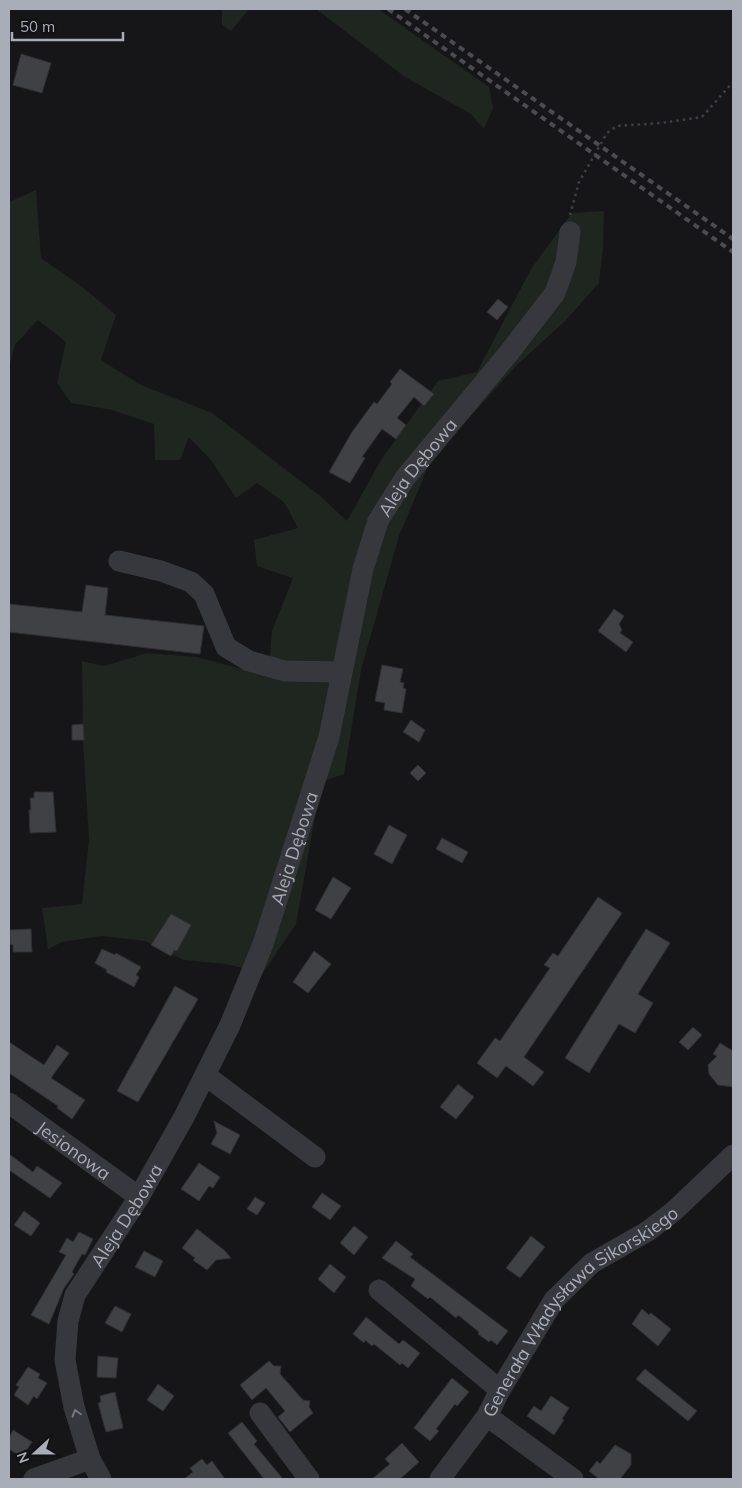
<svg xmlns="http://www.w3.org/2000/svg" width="742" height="1488" font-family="Mulish,sans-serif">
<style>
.green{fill:#1e261f}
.building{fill:#404145;stroke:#303034}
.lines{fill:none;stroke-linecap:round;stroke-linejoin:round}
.path{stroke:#3d3f44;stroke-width:2.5;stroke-dasharray:2.5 4;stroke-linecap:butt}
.minor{stroke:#37383d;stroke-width:21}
.rail{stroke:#4a4c52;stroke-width:4;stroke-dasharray:6 5;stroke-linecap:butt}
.oneway{stroke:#757881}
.labels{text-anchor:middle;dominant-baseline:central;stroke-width:4.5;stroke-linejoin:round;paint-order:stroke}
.street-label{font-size:18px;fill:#a8adb8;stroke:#111113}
</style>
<rect width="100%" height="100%" fill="#161618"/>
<g class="green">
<path d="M222,9H249L231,31L222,25Z"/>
<path d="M316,9H378L489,87L493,108L484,129L471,114L405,77Z"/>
<path d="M36,190L41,258L81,286L116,315L101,360L141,385L212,413L319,495L347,521L381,460L438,381L477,372L531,269L572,213L604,211L603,248L599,283L566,320L516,366L431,460L399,536L361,670L344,774L321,782L296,924L263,973L226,964L184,960L145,941L102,936L62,942L48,949L42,908L82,904L89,840L83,741L82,661L104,666L147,653L197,657L268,676L272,631L293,578L257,566L254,540L298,528L284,502L257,483L236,498L211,460L189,437L180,460H155L154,424L112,410L71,403L57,383L66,342L38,320L15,345L9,367V202Z"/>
</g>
<g class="building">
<path d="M21,54L51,63L42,93L13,85Z"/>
<path d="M498,299L508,307L497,320L487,312Z"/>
<path d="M400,369L434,394L424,406L414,397L397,418L406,425L396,439L382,429L362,457L365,458L350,483L329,472L352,432L374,402L377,404L392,384L390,382Z"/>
<path d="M86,585L108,588L105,615L204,626L200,654L9,632V604L82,612Z"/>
<path d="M614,609L624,616L619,624L622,630L620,633L633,642L626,652L598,631Z"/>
<path d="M382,665L403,669L400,682L404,683L403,688L406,689L402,713L384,710L385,703L375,701Z"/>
<path d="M411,720L425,730L419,742L403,732Z"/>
<path d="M83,724L84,740H72V725Z"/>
<path d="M418,765L426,773L418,781L410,773Z"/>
<path d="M34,792H53L56,832L30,833L29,810H31L30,798H34Z"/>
<path d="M389,825L407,835L392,864L374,854Z"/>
<path d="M442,838L468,852L462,863L436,849Z"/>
<path d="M333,877L351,888L331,919L315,910Z"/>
<path d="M598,897L622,913L524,1057L544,1072L533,1086L506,1066L497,1078L477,1063L495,1038L500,1041L550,968L544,965L553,953L558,956Z"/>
<path d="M171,914L191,925L177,951L174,950L171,956L151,945Z"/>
<path d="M31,929L32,952H13V945L10,944V930Z"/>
<path d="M646,929L670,943L638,994L653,1003L635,1033L619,1024L589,1073L565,1058Z"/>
<path d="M102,949L115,955L116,953L141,967L136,975L139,977L134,987L106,972L107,970L95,963Z"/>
<path d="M314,951L331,964L308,993L293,982Z"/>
<path d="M175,986L198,999L138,1102L117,1091Z"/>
<path d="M693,1027L702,1035L688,1050L679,1042Z"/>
<path d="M9,1042L44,1065L57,1045L69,1053L51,1078L85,1100L72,1119L57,1108L58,1106L9,1073Z"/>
<path d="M720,1043L733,1051V1087L718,1085L709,1074L708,1065L717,1056L713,1054Z"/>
<path d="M458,1084L474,1097L456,1119L440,1107Z"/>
<path d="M214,1121L240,1135L230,1154L211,1144L217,1133Z"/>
<path d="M9,1154L33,1172L37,1166L62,1183L50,1198L9,1170Z"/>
<path d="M199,1163L220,1177L213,1188L209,1186L199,1201L181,1189Z"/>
<path d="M322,1193L341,1206L330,1220L312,1207Z"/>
<path d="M255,1197L265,1203L257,1215L247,1209Z"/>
<path d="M24,1211L40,1223L31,1236L14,1225Z"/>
<path d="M354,1226L368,1237L354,1255L340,1243Z"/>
<path d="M197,1229L224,1250L231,1258L216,1260L207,1270L193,1260L195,1258L182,1248Z"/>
<path d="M79,1232L93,1239L85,1255L82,1254L72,1272L74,1274L64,1288L49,1324L31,1315L66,1255L59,1252L67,1238L73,1242Z"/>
<path d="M531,1236L545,1247L520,1278L506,1268Z"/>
<path d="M396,1241L413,1254L410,1257L508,1331L497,1345L491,1340L489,1342L478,1334L479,1332L458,1315L456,1318L430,1297L428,1299L411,1286L415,1279L382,1258Z"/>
<path d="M144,1251L163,1261L155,1277L135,1267Z"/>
<path d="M330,1264L346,1277L334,1293L318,1279Z"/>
<path d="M115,1306L131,1314L122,1332L105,1323Z"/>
<path d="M642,1309L649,1315L651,1313L671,1329L658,1346L632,1324Z"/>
<path d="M366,1317L399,1344L403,1340L420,1353L408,1368L402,1363L400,1365L374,1344L372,1346L365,1340L364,1343L353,1334Z"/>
<path d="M98,1356L118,1358L116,1378L97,1377Z"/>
<path d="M269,1361L274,1366H281L280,1374L303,1400L310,1401L309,1407L313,1413L290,1432L278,1417L285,1411L266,1388L252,1400L240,1385Z"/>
<path d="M28,1367L40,1374L38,1378L47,1383L37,1399L34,1396L28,1405L14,1395L19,1387L16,1385Z"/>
<path d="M645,1369L697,1411L688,1421L636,1379Z"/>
<path d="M452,1378L469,1392L457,1406L455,1404L436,1429L439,1431L430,1441L414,1428Z"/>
<path d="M158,1384L174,1396L163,1411L147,1400Z"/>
<path d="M115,1392L123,1428L106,1432L98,1403L101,1402L100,1396Z"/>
<path d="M551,1396L569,1408L562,1419L564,1420L554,1435L527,1416L534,1406L541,1411Z"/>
<path d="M242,1422L257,1441L254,1444L283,1479H264L228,1433Z"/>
<path d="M13,1430L32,1442L22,1457L9,1449V1438Z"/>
<path d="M402,1443L419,1462L400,1479H372L390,1464L385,1459Z"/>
<path d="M615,1445L631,1454V1465L620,1479H599L589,1471L597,1461L600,1464Z"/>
<path d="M202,1459L207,1465L212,1461L225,1479H184L193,1472L190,1468Z"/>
</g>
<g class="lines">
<path class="path" d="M570,215L579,182L607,133L617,126L661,123L702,117L733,82"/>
<g class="minor">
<path d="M119,561L161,571L191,582L204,594L226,647L249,661L285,671L340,672"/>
<path d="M205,1075L315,1157"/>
<path id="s1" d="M9,1103L139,1197"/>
<path d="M379,1290L500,1390"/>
<path d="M260,1413L309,1479"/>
<path d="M487,1416L573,1479"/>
<path d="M34,1479L90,1459"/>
<path id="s2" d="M101,1479L90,1459L74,1407L65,1360L68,1321L75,1295L139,1197L184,1117L230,1025L263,944L329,737L363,569L378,521L405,478L508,354L555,293L566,262L570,232"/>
<path id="s3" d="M440,1479L487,1416L500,1390L554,1300L592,1263L648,1231L674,1211L733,1155"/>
</g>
<g class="rail">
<path d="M388,9L733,252"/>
<path d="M405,9L733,239"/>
</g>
</g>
<defs><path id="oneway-chevron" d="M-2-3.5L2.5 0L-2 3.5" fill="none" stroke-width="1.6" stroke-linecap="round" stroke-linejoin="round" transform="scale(1.25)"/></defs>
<use class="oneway" href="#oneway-chevron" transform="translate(76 1413) rotate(-106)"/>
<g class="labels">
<g class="street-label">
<text stroke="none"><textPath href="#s2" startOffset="1096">Aleja Dębowa</textPath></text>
<text stroke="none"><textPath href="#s2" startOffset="691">Aleja Dębowa</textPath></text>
<text stroke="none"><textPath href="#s1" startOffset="80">Jesionowa</textPath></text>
<text stroke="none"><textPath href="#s2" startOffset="286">Aleja Dębowa</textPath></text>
<text stroke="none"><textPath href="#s3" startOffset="222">Generała Władysława Sikorskiego</textPath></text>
</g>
</g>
<rect width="742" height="1488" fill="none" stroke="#a8adb8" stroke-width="20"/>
<g transform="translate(35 1453) rotate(249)" stroke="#111113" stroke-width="4" paint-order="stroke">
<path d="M0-4L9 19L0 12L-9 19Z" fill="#a8adb8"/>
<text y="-8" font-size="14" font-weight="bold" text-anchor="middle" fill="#a8adb8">N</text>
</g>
<path d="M12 32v8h111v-8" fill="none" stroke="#a8adb8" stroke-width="2.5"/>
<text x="20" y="32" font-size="15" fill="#a8adb8" stroke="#111113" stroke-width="4" paint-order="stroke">50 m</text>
</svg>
